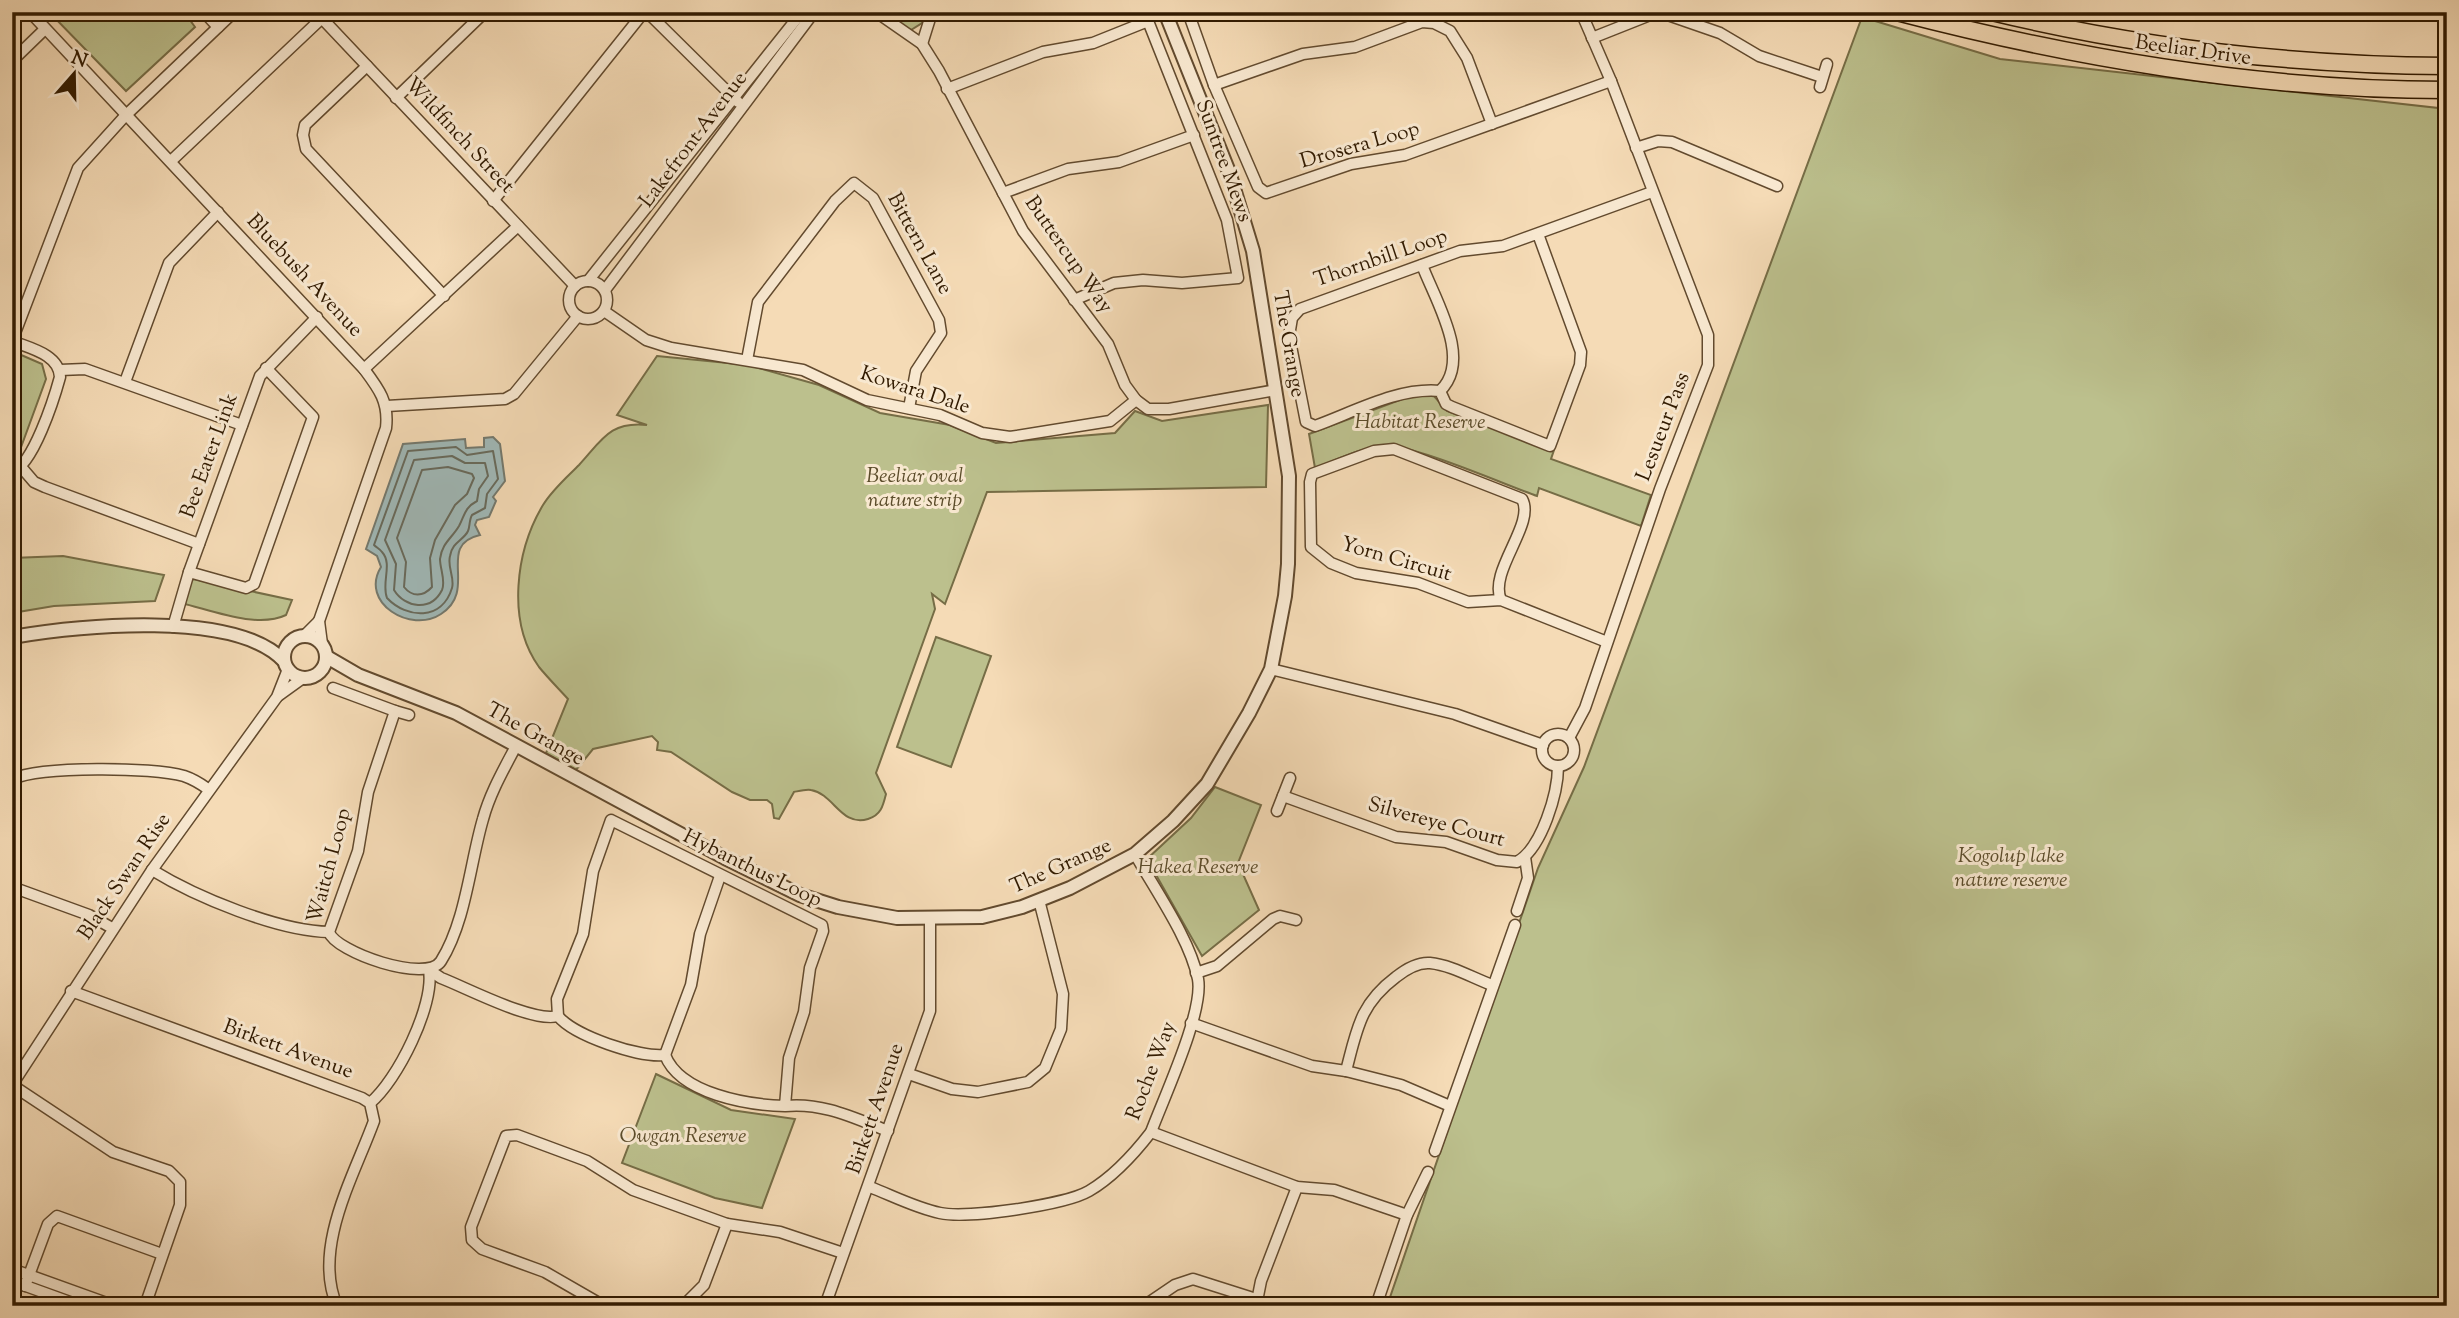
<svg xmlns="http://www.w3.org/2000/svg" width="2459" height="1318" font-family="'Sorts Mill Goudy',serif">
<style>
.green{fill:#bcc08d;stroke:#766d46;stroke-width:2}
.water{fill:#a0b9b8;stroke:#74796e;stroke-width:2}
.lines{fill:none;stroke-linecap:round;stroke-linejoin:round}
.shore{stroke:#686a5c;stroke-width:2}
.minor-casing{stroke:#624a2e;stroke-width:13}
.tertiary-casing{stroke:#624a2e;stroke-width:16}
.trunk-casing{stroke:#311a00;stroke-width:19}
.minor{stroke:#f8e8d0;stroke-width:10}
.tertiary{stroke:#f8e8d0;stroke-width:12}
.trunk{stroke:#f5dbb6;stroke-width:16}
.labels{text-anchor:middle;dominant-baseline:central;stroke-width:6;stroke-linejoin:round;paint-order:stroke}
.street-label{font-size:21px;fill:#311a00;stroke:#f8e8d0}
.park-label{font-size:21px;font-style:italic;fill:#5b4c2a;stroke:#f8e8d0}
</style>
<rect width="100%" height="100%" fill="#f5dbb6"/>
<filter id="stains"><feTurbulence type="fractalNoise" baseFrequency=".00286" numOctaves="4"/><feColorMatrix values="0 0 0 0 .2 0 0 0 0 .09 0 0 0 0 .02 0 0 0 .5 -.17"/></filter>
<radialGradient id="worn" r=".72"><stop offset=".6" stop-color="#630" stop-opacity="0"/><stop offset="1" stop-color="#630" stop-opacity=".3"/></radialGradient>
<g class="green">
<path d="M49,12H184L195,27L126,91Z"/>
<path d="M879,12H925L922,23L911,30L898,28Z"/>
<path d="M1862,17L2000,59L2447,109V1306H1387L1538,868L1584,767Z"/>
<path d="M12,351L42,364L46,379L20,450L12,459Z"/>
<path d="M657,356L748,365L819,385L880,413L950,425L996,443L1115,433L1135,411L1162,421L1268,405L1266,487L987,492L945,604L932,594L935,609L876,773L886,794C883,806 881,815 868,819C841,827 834,794 811,790C806,789 799,791 794,792L779,819L774,818L772,804L767,800H750L732,792L671,752L657,750L658,742L652,736L593,749L576,770L546,753L568,699C558,688 548,678 539,667C506,621 516,550 543,505C552,490 567,477 579,465C602,440 610,421 647,425L617,415Z"/>
<path d="M1421,392L1434,396L1447,411L1554,450L1551,459L1651,495L1641,526L1539,488L1537,496C1505,485 1411,443 1382,446C1359,448 1337,460 1315,468L1309,434Z"/>
<path d="M63,556L164,575L155,601L54,606L12,613V558Z"/>
<path d="M194,579L292,600L286,615C257,629 211,610 181,603L187,582Z"/>
<path d="M936,637L991,656L951,767L897,747Z"/>
<path d="M1215,787L1261,805L1238,863L1259,910L1202,956L1147,859L1191,818Z"/>
<path d="M656,1074L731,1110L795,1119L762,1208L715,1198L622,1163Z"/>
</g>
<path class="water" d="M493,437L500,444L505,481L493,497L496,501L489,517L477,520L475,525L480,535C435,545 479,590 441,614C411,634 359,603 381,567L377,556L366,549L403,444L465,439L466,448L484,447V438Z"/>
<g class="lines">
<g class="shore">
<path d="M456,447L467,455L493,451L498,479L487,494L485,508L472,515C469,520 470,527 468,531C464,540 452,542 450,556C447,567 455,578 452,588C442,621 407,619 387,598C381,583 393,564 382,552C380,549 377,548 374,545L408,451Z"/>
<path d="M452,456L465,463H485L488,476L479,489L477,501C464,508 465,515 459,526C452,538 442,543 440,559C440,569 446,581 442,590C431,612 405,608 394,590L396,564L385,540L414,460Z"/>
<path d="M448,467L472,474L474,478L467,494L455,505L435,540L430,558L432,587C423,597 412,597 404,587L406,562L397,538L422,470Z"/>
</g>
<g class="minor-casing">
<g id="minor">
<path d="M30,12L364,369C379,389 389,402 386,428L319,621L322,644"/>
<path d="M204,12L218,27"/>
<path d="M316,12L575,286"/>
<path d="M647,12L738,102"/>
<path d="M876,12L922,44L939,71L1023,231L1108,344L1125,385L1136,400L1148,409H1169L1276,390"/>
<path d="M1188,12L1214,85L1258,187L1266,193L1351,164L1405,155L1611,81"/>
<path d="M1592,38L1650,15H1668L1720,33L1759,56L1822,77"/>
<path d="M922,44L932,12"/>
<path d="M12,61L45,29"/>
<path d="M367,66L305,125L303,135L306,149L444,296"/>
<path d="M1214,85L1303,54L1355,47L1422,22L1434,23L1450,31L1467,58L1492,124"/>
<path d="M1820,87L1827,64"/>
<path d="M947,89L1043,52L1093,43L1148,21L1227,220L1238,278L1182,283L1143,280L1114,283L1074,300"/>
<path d="M396,98L485,12"/>
<path d="M1636,148L1658,141L1672,142L1777,186"/>
<path d="M171,161L322,18"/>
<path d="M1003,193L1068,169L1119,162L1194,135"/>
<path d="M493,201L644,12"/>
<path d="M1538,234L1581,352L1580,365L1550,446L1452,407L1446,404L1440,391C1398,387 1354,412 1315,426L1306,422L1289,336L1292,318L1300,309L1460,251L1503,246L1652,192"/>
<path d="M1422,265C1435,300 1473,360 1440,391"/>
<path d="M588,281L802,12"/>
<circle cx="588" cy="300" r="19"/>
<path d="M605,290L814,12"/>
<path d="M604,311L646,340L671,348L803,370L867,400L940,415L982,433L1010,437L1110,421L1136,400"/>
<path d="M12,341L78,168L125,116L234,12"/>
<path d="M12,341C29,348 59,354 60,377C54,399 33,465 12,472"/>
<path d="M747,360L758,302L835,201L854,183L873,198L939,320L941,333L916,371L909,408"/>
<path d="M364,369L518,226"/>
<path d="M60,370L85,369L242,425"/>
<path d="M125,382L169,263L218,212"/>
<path d="M387,406L505,399L514,394L578,316"/>
<path d="M22,468L34,482L45,487L199,544"/>
<path d="M189,572L246,588L254,584L313,417L266,368"/>
<path d="M1501,600L1468,602L1418,583L1356,573L1331,563L1311,547L1310,482L1312,474L1374,451L1394,449L1522,499C1536,524 1488,571 1501,600L1607,642"/>
<path d="M173,627L189,572L260,376L317,317"/>
<path d="M304,636L319,621"/>
<path d="M1271,669L1455,714L1543,745"/>
<path d="M333,688L395,711L368,792L358,851L329,932C335,952 427,984 441,961C466,921 470,863 483,819C490,793 504,769 516,746"/>
<path d="M278,696L303,678"/>
<path d="M395,711L409,715"/>
<circle cx="1558" cy="750" r="16"/>
<path d="M1569,738L1585,708L1660,489L1708,365V335L1611,81L1581,12"/>
<path d="M12,779C42,766 152,767 184,776C193,779 201,784 208,789"/>
<path d="M1283,796L1396,837L1446,842L1497,860L1517,862C1542,848 1558,793 1558,766"/>
<path d="M1277,811L1290,778"/>
<path d="M152,870C196,897 278,931 329,932"/>
<path d="M12,887L89,915L112,928"/>
<path d="M1517,911L1528,878L1525,857"/>
<path d="M429,970L441,978C467,988 533,1023 558,1016"/>
<path d="M1196,973L1217,966L1273,919L1280,916L1296,920"/>
<path d="M71,991L362,1098L370,1103L374,1121C354,1176 312,1248 337,1306"/>
<path d="M1191,1023L1312,1066L1346,1071L1401,1085L1450,1106"/>
<path d="M665,1055L691,985L700,934L720,876"/>
<path d="M1346,1071C1357,1029 1360,1004 1396,977C1406,969 1417,962 1430,963C1451,965 1473,978 1492,985"/>
<path d="M909,1074L952,1089L978,1092L1028,1082L1045,1068L1061,1029L1063,994L1039,900"/>
<path d="M370,1103C397,1081 435,1005 429,970"/>
<path d="M785,1106C748,1105 680,1094 665,1055C640,1058 574,1036 558,1016L557,999L583,934L593,871L611,820L822,925L823,931L810,968L804,1012L789,1058L785,1106C822,1102 854,1118 888,1131"/>
<path d="M1151,1132L1297,1187L1334,1190L1407,1215"/>
<path d="M1435,1151L1515,925"/>
<path d="M870,1187C893,1196 916,1208 940,1213C967,1219 1065,1205 1089,1191C1113,1177 1134,1154 1151,1132C1164,1097 1204,1012 1198,979C1190,939 1155,890 1135,854"/>
<path d="M12,1269L115,1306"/>
<path d="M12,1281L81,1306"/>
<path d="M25,1286L48,1224L57,1216L162,1254"/>
<path d="M827,1300L842,1306"/>
<path d="M145,1306L180,1205V1182L169,1171L113,1152L12,1085L152,870L277,697L288,669"/>
<path d="M604,1306L545,1272L482,1249L472,1240L471,1227L506,1136L517,1135L587,1161L633,1190L727,1224L780,1232L843,1253"/>
<path d="M683,1306L704,1285L727,1224"/>
<path d="M825,1306L930,1011V919"/>
<path d="M1144,1306L1175,1285L1193,1279L1256,1299"/>
<path d="M1256,1306L1261,1281L1297,1187"/>
<path d="M1376,1306L1407,1215L1428,1172"/>
</g>
</g>
<g class="tertiary-casing">
<g id="tertiary">
<circle cx="305" cy="657" r="21"/>
<path d="M12,637C78,626 235,609 284,661"/>
<path d="M327,657L358,675L456,713L725,858L800,895L838,907L897,918L982,917L1022,907L1070,888L1135,854L1173,821L1207,784L1249,713L1271,669L1285,596L1288,564L1289,476L1253,251L1229,172L1165,12"/>
</g>
</g>
<g class="trunk-casing">
<g id="trunk">
<path d="M1897,12C2077,59 2260,90 2447,90"/>
<path d="M1992,12C2141,48 2294,65 2447,66"/>
</g>
</g>
<use href="#minor" class="minor"/>
<use href="#tertiary" class="tertiary"/>
<use href="#trunk" class="trunk"/>
</g>
<g class="labels">
<g class="street-label">
<text transform="translate(2193 51) rotate(8)">Beeliar Drive</text>
<text transform="translate(459 136) rotate(47)">Wildfinch Street</text>
<text transform="translate(694 140) rotate(-53)">Lakefront Avenue</text>
<text transform="translate(1360 146) rotate(-16)">Drosera Loop</text>
<text transform="translate(1223 161) rotate(70)">Suntree Mews</text>
<text transform="translate(919 244) rotate(61)">Bittern Lane</text>
<text transform="translate(1068 255) rotate(55)">Buttercup Way</text>
<text transform="translate(1381 259) rotate(-19)">Thornbill Loop</text>
<text transform="translate(304 276) rotate(47)">Bluebush Avenue</text>
<text transform="translate(1288 344) rotate(80)">The Grange</text>
<text transform="translate(915 391) rotate(18)">Kowara Dale</text>
<text transform="translate(1664 427) rotate(-69)">Lesueur Pass</text>
<text transform="translate(210 456) rotate(-70)">Bee Eater Link</text>
<text transform="translate(1396 560) rotate(16)">Yorn Circuit</text>
<text transform="translate(535 735) rotate(29)">The Grange</text>
<text transform="translate(1436 823) rotate(15)">Silvereye Court</text>
<text transform="translate(330 866) rotate(-75)">Waitch Loop</text>
<text transform="translate(1061 867) rotate(-24)">The Grange</text>
<text transform="translate(752 869) rotate(26)">Hybanthus Loop</text>
<text transform="translate(125 877) rotate(-56)">Black Swan Rise</text>
<text transform="translate(288 1050) rotate(20)">Birkett Avenue</text>
<text transform="translate(1152 1071) rotate(-69)">Roche Way</text>
<text transform="translate(876 1109) rotate(-71)">Birkett Avenue</text>
</g>
<g class="park-label">
<text x="1420" y="423">Habitat Reserve</text>
<text x="915" y="477">Beeliar oval<tspan x="915" dy="24">nature strip</tspan></text>
<text x="2011" y="857">Kogolup lake<tspan x="2011" dy="24">nature reserve</tspan></text>
<text x="1198" y="868">Hakea Reserve</text>
<text x="683" y="1137">Owgan Reserve</text>
</g>
</g>
<rect width="2459" height="1318" fill="none" stroke="#f5dbb6" stroke-width="42"/>
<rect x="14" y="14" width="2431" height="1290" fill="none" stroke="#311a00" stroke-width="3.5"/>
<rect x="21" y="21" width="2417" height="1276" fill="none" stroke="#311a00" stroke-width="2"/>
<g transform="translate(74 74) rotate(20)" stroke="#f8e8d0" stroke-width="5" paint-order="stroke">
<path d="M0-5L12 26L0 18L-12 26Z" fill="#311a00"/>
<text y="-10" font-size="19" font-weight="bold" text-anchor="middle" fill="#311a00">N</text>
</g>
<rect width="100%" height="100%" filter="url(#stains)"/>
<rect width="100%" height="100%" fill="url(#worn)"/>
</svg>
